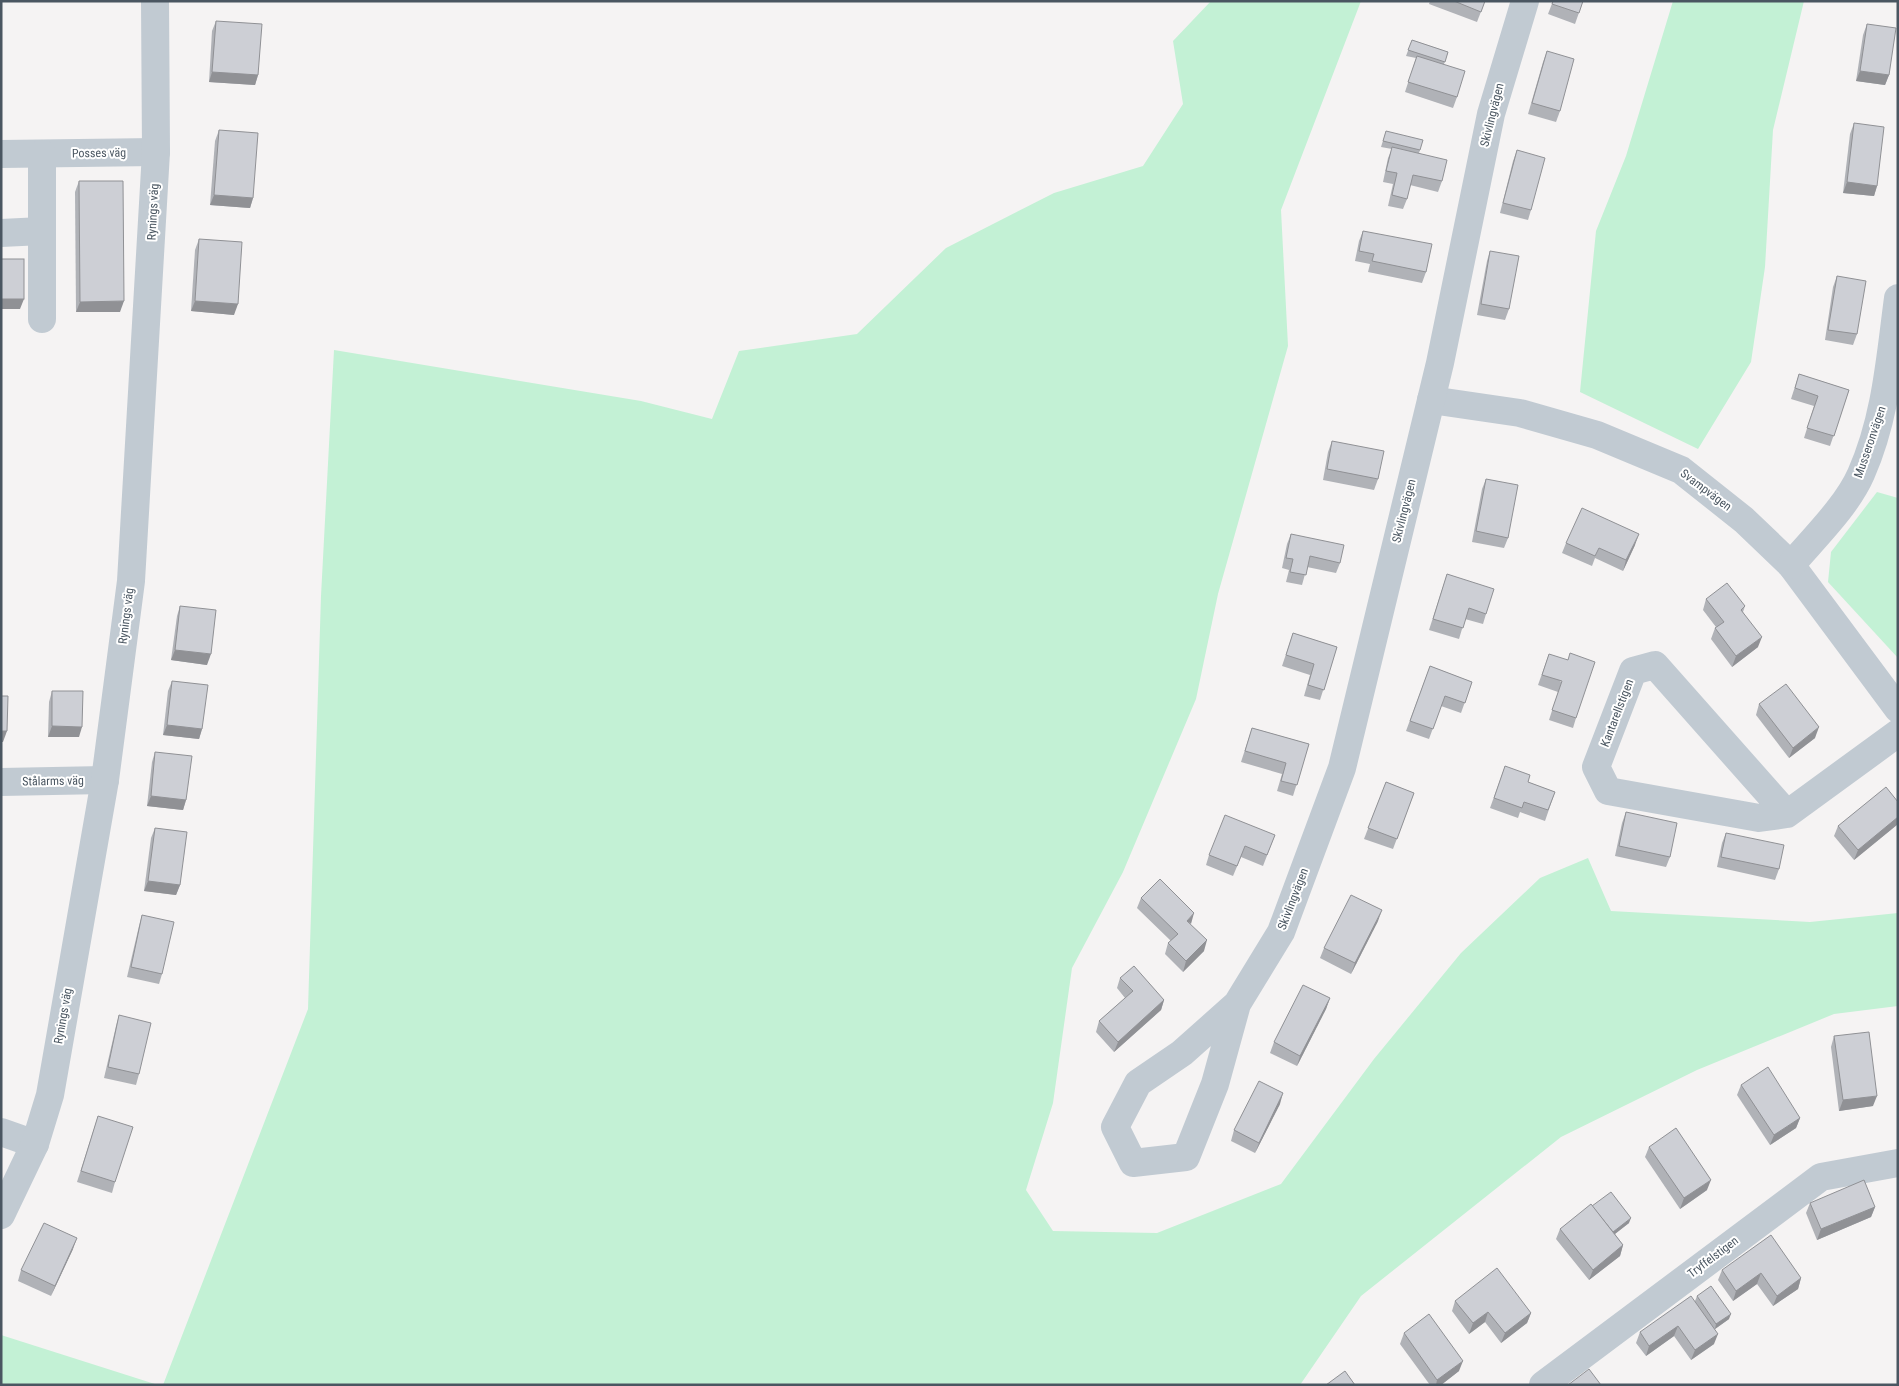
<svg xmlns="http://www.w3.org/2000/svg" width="1899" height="1386" font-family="'Roboto Condensed',sans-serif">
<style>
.green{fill:#c3f1d5}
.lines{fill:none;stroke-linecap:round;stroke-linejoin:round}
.minor{stroke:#c1cad2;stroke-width:28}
.wall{fill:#b0b2b7}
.shaded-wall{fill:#909195}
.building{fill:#cdcfd5;stroke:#909195}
.labels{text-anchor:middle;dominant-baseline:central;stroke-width:4;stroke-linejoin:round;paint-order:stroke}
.street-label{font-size:12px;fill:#4a5661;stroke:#fff}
</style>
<rect width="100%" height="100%" fill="#f5f3f3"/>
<g class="green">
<path d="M1211,1H1361L1281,210L1288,346L1218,594L1196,699L1123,872L1072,968L1053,1103L1026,1190L1053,1231L1157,1233L1281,1184L1374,1059L1461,953L1540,878L1588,858L1611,911L1810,922L1898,913V1006L1834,1014L1697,1070L1561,1137L1361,1296L1300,1385H163L308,1009L321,596L334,350L641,401L712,419L739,351L857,334L946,248L1054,193L1143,166L1183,104L1173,41Z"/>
<path d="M1673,1H1804L1773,130L1765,267L1751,362L1698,449L1580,392L1596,231L1626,156Z"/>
<path d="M1877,492L1898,498V658L1828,582L1831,552Z"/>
<path d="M1,1335L158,1385H1Z"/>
</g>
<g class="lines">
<g class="minor">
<path d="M1,154L156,152"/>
<path d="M1,233L42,231"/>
<path d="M42,319V154"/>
<path d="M1431,400L1520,413L1597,435L1681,470L1744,520L1791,565L1898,709"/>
<path d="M1791,565C1814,538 1847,506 1861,474C1886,418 1890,358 1898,298"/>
<path d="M1,782L105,780"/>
<path d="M1787,814L1655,665L1633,671L1596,767L1608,791L1759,818L1787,814L1898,733"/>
<path d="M1237,1004L1182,1053L1138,1083L1115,1127L1133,1163L1186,1157L1215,1084L1237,1004L1281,932L1342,768L1440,363L1491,114L1525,1"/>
<path d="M1,1132L35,1144"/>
<path d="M1,1215L35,1144L50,1095L105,780L131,581L156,152L155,1"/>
<path d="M1543,1385L1821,1177L1898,1163"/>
</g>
</g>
<g class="wall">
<path d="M1430,1H1485L1477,22L1429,4Z"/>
<path d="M1553,1H1583L1575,24L1548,14Z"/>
<path d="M216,21L258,75L255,85L209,82L212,31Z"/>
<path d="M1867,24L1889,75L1885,85L1856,81L1863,35Z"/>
<path d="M1412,40L1448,52L1444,64L1457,97L1453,108L1405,92L1416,58L1406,56Z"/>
<path d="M1547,51L1560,111L1556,122L1528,114L1543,62Z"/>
<path d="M1854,123L1877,186L1874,196L1843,193L1850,134Z"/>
<path d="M219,130L253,198L250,208L210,205L215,141Z"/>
<path d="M1386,131L1420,150L1419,153L1442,181L1438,192L1410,185L1407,199L1403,209L1388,206L1393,184L1383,182L1388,158L1392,149L1381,147Z"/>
<path d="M1517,150L1531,210L1528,220L1500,213L1513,161Z"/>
<path d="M79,181L120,312H76L75,192Z"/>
<path d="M1363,231L1426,272L1422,283L1368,272L1370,264L1355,261L1359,241Z"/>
<path d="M199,239L234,315L191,311L195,250Z"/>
<path d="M1490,251L1509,309L1505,320L1477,315L1487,261Z"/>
<path d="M1837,276L1857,334L1853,345L1825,340L1833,287Z"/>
<path d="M1799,374L1849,390L1830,446L1804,438L1814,406L1791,399Z"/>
<path d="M1332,441L1378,479L1374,490L1323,480L1328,452Z"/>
<path d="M1486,479L1508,538L1504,548L1472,542L1482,489Z"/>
<path d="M1291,534L1340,563L1336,573L1307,567L1302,585L1286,582L1289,570L1282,568L1287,544Z"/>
<path d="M1566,543L1635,545L1623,571L1595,558L1592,566L1562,553Z"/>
<path d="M1447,574L1486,614L1483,624L1465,619L1459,639L1429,630Z"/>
<path d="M1706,599L1745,606L1743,612L1758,647L1732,667L1711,639L1715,628L1716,627L1703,610Z"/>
<path d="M180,606L207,665L171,660L177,616Z"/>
<path d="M1293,633L1337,647L1320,700L1304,696L1310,675L1282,666Z"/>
<path d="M1549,654L1576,718L1573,728L1549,720L1558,692L1538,685Z"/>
<path d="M1430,666L1472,682L1461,713L1441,706L1429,739L1406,731Z"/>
<path d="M172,681L202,729L199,739L163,735L168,691Z"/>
<path d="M52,691L79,737H48L49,702Z"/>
<path d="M1759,704L1815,738L1789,758L1756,715Z"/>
<path d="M1252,728L1309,744L1293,796L1277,791L1282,774L1241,762Z"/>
<path d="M155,752L186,800L183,810L147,806L152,762Z"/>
<path d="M1505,766L1528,782L1555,792L1545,821L1520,812L1518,818L1490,808Z"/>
<path d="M1386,782L1414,793L1393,849L1364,839Z"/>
<path d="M1898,802V824L1854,860L1834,836L1838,826Z"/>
<path d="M1626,812L1670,857L1666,867L1615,856L1622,823Z"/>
<path d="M155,828L180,885L176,895L144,891L151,838Z"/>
<path d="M1726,833L1779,869L1775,880L1717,867L1722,843Z"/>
<path d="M1275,835L1263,866L1241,857L1233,876L1206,865L1209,855Z"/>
<path d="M1141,898L1204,951L1183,972L1165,954L1168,943L1171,941L1137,908Z"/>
<path d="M142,915L162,974L159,984L127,977L139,926Z"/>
<path d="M1378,921L1351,974L1320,958L1324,948Z"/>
<path d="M1120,978L1164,1000L1161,1010L1114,1052L1096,1032L1099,1021L1125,998L1117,988Z"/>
<path d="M1330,998L1326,1009L1297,1066L1270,1053L1274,1042Z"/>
<path d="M119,1015L139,1074L136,1085L104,1078L116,1026Z"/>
<path d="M1834,1036L1873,1106L1839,1111L1831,1047Z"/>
<path d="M1741,1085L1800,1118L1796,1128L1770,1145L1737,1095Z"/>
<path d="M1280,1104L1255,1153L1231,1141L1234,1130Z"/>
<path d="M98,1116L115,1182L112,1193L77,1182Z"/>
<path d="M1649,1147L1707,1190L1680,1209L1645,1157Z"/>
<path d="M1810,1203L1875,1207L1871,1217L1817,1240L1806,1213Z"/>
<path d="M1592,1206L1629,1223L1615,1234L1623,1245L1620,1256L1589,1280L1556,1239L1560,1229Z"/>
<path d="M73,1249L51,1296L18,1281L21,1270Z"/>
<path d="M1722,1270L1801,1278L1798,1289L1773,1306L1757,1284L1733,1301L1718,1280Z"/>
<path d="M1697,1296L1729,1319L1715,1329L1714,1344L1691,1360L1674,1336L1646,1356L1636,1343L1640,1332L1695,1301Z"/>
<path d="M1455,1301L1531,1313L1527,1323L1501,1343L1485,1322L1469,1334L1452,1311Z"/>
<path d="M1404,1333L1459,1371L1441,1385H1430L1400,1344Z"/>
</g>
<g class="shaded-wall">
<path d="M1860,71L1889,75L1885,85L1856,81Z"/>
<path d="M212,72L258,75L255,85L209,82Z"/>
<path d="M1847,182L1877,186L1874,196L1843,193Z"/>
<path d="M214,195L253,198L250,208L210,205Z"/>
<path d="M1,299H24L20,309H1Z"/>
<path d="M124,301L120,312H76L80,302Z"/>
<path d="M195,301L238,304L234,315L191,311Z"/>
<path d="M1639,534L1635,545L1623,571L1626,560Z"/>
<path d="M1762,637L1758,647L1732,667L1736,656Z"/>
<path d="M175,650L211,654L207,665L171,660Z"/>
<path d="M167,725L202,729L199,739L163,735Z"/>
<path d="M52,726L82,727L79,737H48Z"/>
<path d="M1819,727L1815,738L1789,758L1793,748Z"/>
<path d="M1,731H7L3,742H1Z"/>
<path d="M151,796L186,800L183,810L147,806Z"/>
<path d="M1898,817V824L1854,860L1858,850Z"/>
<path d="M148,881L180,885L176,895L144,891Z"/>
<path d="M1382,910L1378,921L1351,974L1355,963Z"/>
<path d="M1194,913L1191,924L1187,921Z"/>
<path d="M1207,940L1204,951L1183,972L1186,961Z"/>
<path d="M1330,998L1326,1009L1297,1066L1300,1056Z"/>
<path d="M1164,1000L1161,1010L1114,1052L1118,1042Z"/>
<path d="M1283,1093L1280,1104L1255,1153L1259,1143Z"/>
<path d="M1877,1096L1873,1106L1839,1111L1843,1100Z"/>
<path d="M1800,1118L1796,1128L1770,1145L1774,1135Z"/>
<path d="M1711,1180L1707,1190L1680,1209L1684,1198Z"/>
<path d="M1875,1207L1871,1217L1817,1240L1821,1229Z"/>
<path d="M1631,1218L1629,1223L1607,1240L1609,1235Z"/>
<path d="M77,1238L73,1249L51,1296L55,1286Z"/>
<path d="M1623,1245L1620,1256L1589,1280L1593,1270Z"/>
<path d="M1761,1273L1757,1284L1733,1301L1736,1291Z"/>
<path d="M1801,1278L1798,1289L1773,1306L1777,1296Z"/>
<path d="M1488,1312L1485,1322L1469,1334L1473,1323Z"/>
<path d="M1531,1313L1527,1323L1501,1343L1505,1333Z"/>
<path d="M1731,1314L1729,1319L1715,1329L1716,1324Z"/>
<path d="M1678,1326L1674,1336L1646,1356L1649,1346Z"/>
<path d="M1718,1334L1714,1344L1691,1360L1695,1350Z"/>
<path d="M1463,1361L1459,1371L1441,1385H1436L1437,1380Z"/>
</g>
<g class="building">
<path d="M1454,1H1485L1481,12Z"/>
<path d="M1553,1H1583L1579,13L1552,4Z"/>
<path d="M216,21L262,24L258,75L212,72Z"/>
<path d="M1867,24L1896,28L1889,75L1860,71Z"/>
<path d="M1412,40L1448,52L1445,62L1408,50Z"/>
<path d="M1547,51L1574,59L1560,111L1532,103Z"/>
<path d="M1417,56L1465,71L1457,97L1408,82Z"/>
<path d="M1854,123L1884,127L1877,186L1847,182Z"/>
<path d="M219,130L258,133L253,198L214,195Z"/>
<path d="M1386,131L1423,140L1420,150L1383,141Z"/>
<path d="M1392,147L1447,160L1442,181L1413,175L1407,199L1392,195L1397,173L1386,171Z"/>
<path d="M1517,150L1545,158L1531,210L1503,203Z"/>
<path d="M79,181H123L124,301L80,302Z"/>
<path d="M1363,231L1432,244L1426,272L1372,261L1374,254L1359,251Z"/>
<path d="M199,239L242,242L238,304L195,301Z"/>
<path d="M1490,251L1519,256L1509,309L1481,304Z"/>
<rect x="1" y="259" width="23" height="40"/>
<path d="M1837,276L1866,281L1857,334L1828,330Z"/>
<path d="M1799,374L1849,390L1834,436L1807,428L1818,396L1795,388Z"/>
<path d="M1332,441L1384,451L1378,479L1327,469Z"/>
<path d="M1486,479L1518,485L1508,538L1476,531Z"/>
<path d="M1582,508L1639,534L1626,560L1599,548L1595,556L1566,543Z"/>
<path d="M1291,534L1344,545L1340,563L1310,556L1306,575L1290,572L1293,559L1286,558Z"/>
<path d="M1447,574L1494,589L1486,614L1469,608L1463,628L1433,619Z"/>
<path d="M1727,583L1745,606L1741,610L1762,637L1736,656L1715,628L1724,622L1706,599Z"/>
<path d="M180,606L216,610L211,654L175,650Z"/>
<path d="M1293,633L1337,647L1324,690L1308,685L1314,664L1286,655Z"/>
<path d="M1570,653L1595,662L1576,718L1552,710L1562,681L1542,675L1549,654L1568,660Z"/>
<path d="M1430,666L1472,682L1465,703L1445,696L1433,729L1410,721Z"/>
<path d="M172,681L208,685L202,729L167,725Z"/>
<path d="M1786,684L1819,727L1793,748L1759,704Z"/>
<path d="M52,691H83L82,727L52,726Z"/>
<path d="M1,696H8L7,731H1Z"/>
<path d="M1252,728L1309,744L1297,785L1281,781L1286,763L1245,751Z"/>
<path d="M155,752L192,756L186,800L151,796Z"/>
<path d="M1505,766L1530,775L1528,782L1555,792L1548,810L1524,802L1522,808L1494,798Z"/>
<path d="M1386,782L1414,793L1397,839L1368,828Z"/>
<path d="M1886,787L1898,802V817L1858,850L1838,826Z"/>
<path d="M1626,812L1677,823L1670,857L1619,846Z"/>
<path d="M1225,815L1275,835L1267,855L1245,846L1237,866L1209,855Z"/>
<path d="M155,828L187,832L180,885L148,881Z"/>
<path d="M1726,833L1784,845L1779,869L1721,857Z"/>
<path d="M1160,879L1194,913L1187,921L1207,940L1186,961L1168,943L1178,934L1141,898Z"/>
<path d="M1351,895L1382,910L1355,963L1324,948Z"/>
<path d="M142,915L174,922L162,974L131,967Z"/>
<path d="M1134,966L1164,1000L1118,1042L1099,1021L1133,991L1120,978Z"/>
<path d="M1303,985L1330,998L1300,1056L1274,1042Z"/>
<path d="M119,1015L151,1023L139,1074L108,1067Z"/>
<path d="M1869,1032L1877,1096L1843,1100L1834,1036Z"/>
<path d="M1768,1067L1800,1118L1774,1135L1741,1085Z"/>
<path d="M1259,1081L1283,1093L1259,1143L1234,1130Z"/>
<path d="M98,1116L133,1127L115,1182L81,1171Z"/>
<path d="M1676,1128L1711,1180L1684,1198L1649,1147Z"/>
<path d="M1864,1180L1875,1207L1821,1229L1810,1203Z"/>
<path d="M1611,1192L1631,1218L1613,1232L1592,1206Z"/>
<path d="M1591,1204L1623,1245L1593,1270L1560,1229Z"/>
<path d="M44,1223L77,1238L55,1286L21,1270Z"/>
<path d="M1771,1235L1801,1278L1777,1296L1761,1273L1736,1291L1722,1270Z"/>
<path d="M1497,1268L1531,1313L1505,1333L1488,1312L1473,1323L1455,1301Z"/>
<path d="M1711,1286L1731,1314L1716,1324L1697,1296Z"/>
<path d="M1691,1296L1718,1334L1695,1350L1678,1326L1649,1346L1640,1332Z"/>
<path d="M1429,1314L1463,1361L1437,1380L1404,1333Z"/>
<path d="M1589,1369L1601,1385H1568Z"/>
<path d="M1345,1371L1355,1385H1326Z"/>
</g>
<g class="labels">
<g class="street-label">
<text transform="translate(1492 115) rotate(-76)">Skivlingvägen</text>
<text transform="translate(99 153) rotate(-1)">Posses väg</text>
<text transform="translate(153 212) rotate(-87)">Rynings väg</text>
<text transform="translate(1870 442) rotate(-71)">Musseronvägen</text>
<text transform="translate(1706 490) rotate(37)">Svampvägen</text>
<text transform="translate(1404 511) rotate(-76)">Skivlingvägen</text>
<text transform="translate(126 616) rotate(-83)">Rynings väg</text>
<text transform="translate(1617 713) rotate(-69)">Kantarellstigen</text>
<text transform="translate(53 781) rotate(-1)">Stålarms väg</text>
<text transform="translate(1293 899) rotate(-69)">Skivlingvägen</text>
<text transform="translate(63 1016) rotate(-80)">Rynings väg</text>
<text transform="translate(1713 1257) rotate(-37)">Tryffelstigen</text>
</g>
</g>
<rect width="1899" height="1386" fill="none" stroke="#4a5661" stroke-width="5"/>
</svg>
